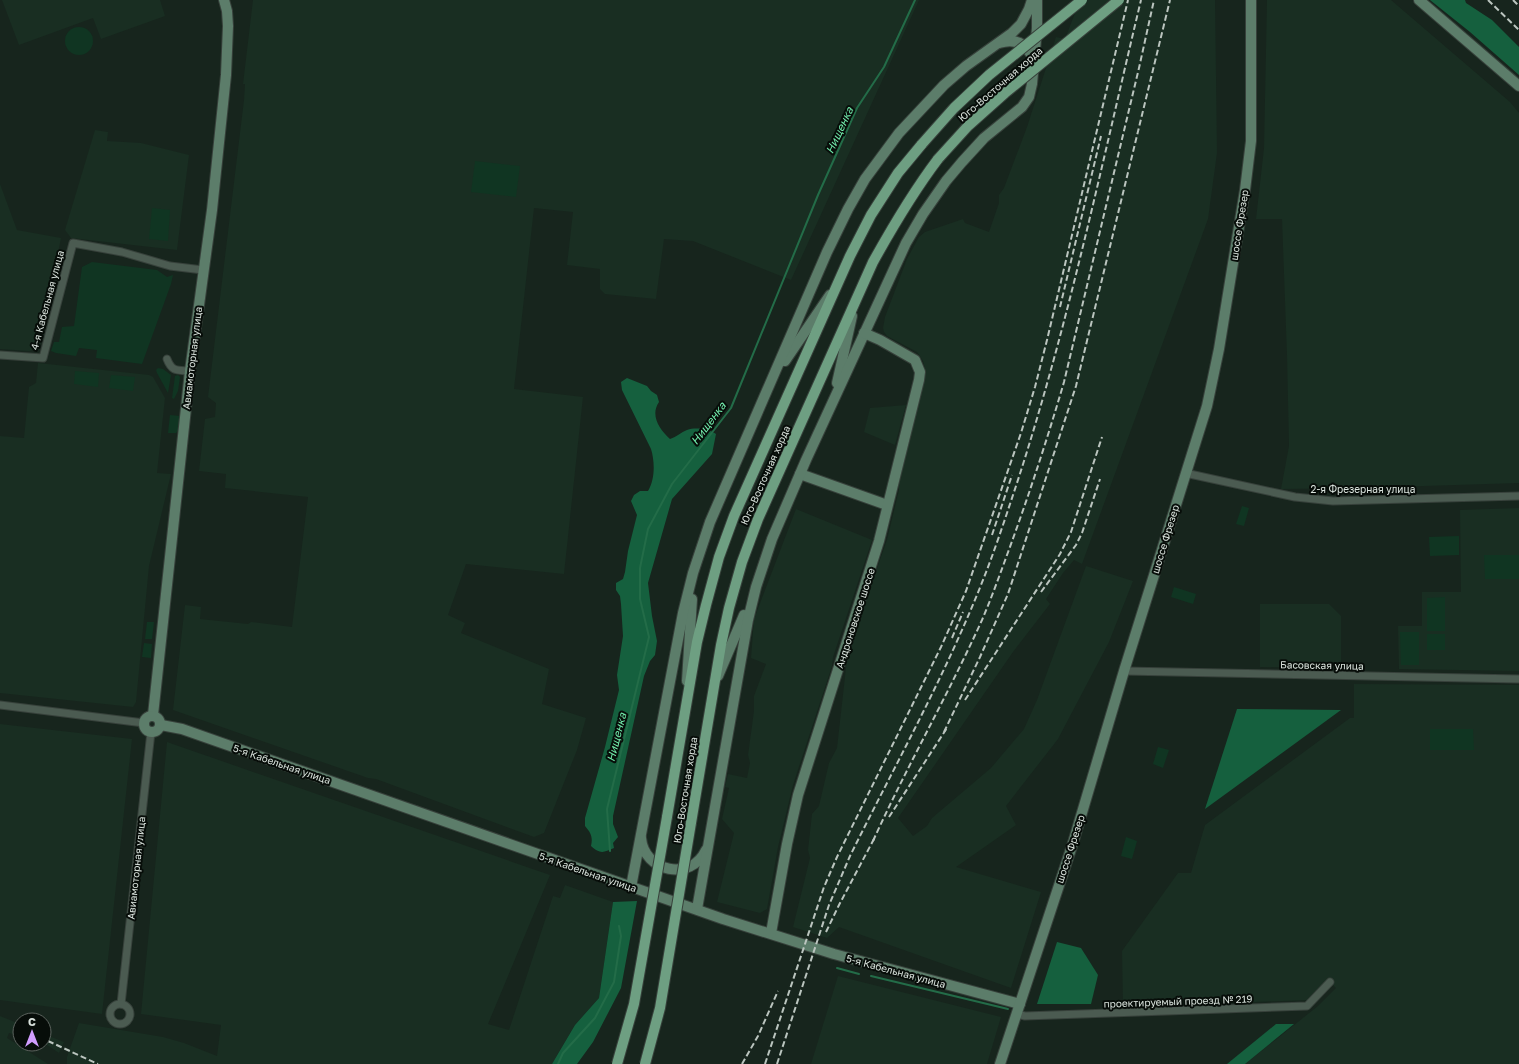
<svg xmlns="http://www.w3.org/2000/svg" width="1519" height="1064" font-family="'Golos Text',sans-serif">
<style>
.built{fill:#192e22}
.green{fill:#103522}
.forest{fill:#15603e}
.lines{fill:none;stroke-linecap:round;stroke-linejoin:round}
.stream{stroke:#236c48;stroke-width:2}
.street-casing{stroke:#37413b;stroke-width:9}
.secondary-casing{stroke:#37413b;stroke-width:12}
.primary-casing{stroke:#37413b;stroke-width:12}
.street{stroke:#4b5b51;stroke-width:7}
.secondary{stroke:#5c7d6a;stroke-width:10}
.primary{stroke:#6e9f82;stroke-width:10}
.rail{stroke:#bbc5bf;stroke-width:2;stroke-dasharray:6 3;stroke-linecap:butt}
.primary-bridge-casing{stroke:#37413b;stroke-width:12;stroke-linecap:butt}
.primary-bridge{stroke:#6e9f82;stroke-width:10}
.labels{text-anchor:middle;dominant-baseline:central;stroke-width:4;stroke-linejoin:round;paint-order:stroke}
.street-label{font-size:10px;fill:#dbe4de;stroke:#070d09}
.water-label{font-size:11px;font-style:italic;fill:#73efae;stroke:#070d09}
</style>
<rect width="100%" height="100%" fill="#17251d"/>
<g class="built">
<path d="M2,0H160L165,16L101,39L93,18L19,45Z"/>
<path d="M253,0H919L791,280L693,241L664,239L656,299L605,294L600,289V269L567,265L573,212L534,208L514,389L583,397L564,574L466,564L448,615L465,623L461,633L549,669L542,704L586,718L577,750L544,833L534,837L376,779L368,778L173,710L185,605L201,607L200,619L248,624L251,622L292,627L308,497L225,488L226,474L199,471L205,419L215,417L216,403L208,397L244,100L245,84H243Z"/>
<path d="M1080,0H1215L1217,153L1208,219L1082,564L1074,560L1063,573L1046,599L1050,604L1013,652L898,818L913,836L927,826L932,818L991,768L1024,729L1037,700L1086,566L1133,581L1109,642L1058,739L1006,806L1016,825L956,867L1041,892L1011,988L839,927L827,938L793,927L810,858L808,850L812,814L819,806L829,763L837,748L848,650L887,540L899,490L898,479L924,378L925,369L923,361L917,352L887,336L884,332L883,328L885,317L907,259L919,237L925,232L963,219L965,223L989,232L999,203V195L1004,188L1027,127L1056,37L1065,39Z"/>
<path d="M1267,0H1391L1510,102L1519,113V483L1361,488L1281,489L1289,446L1287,355L1282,219H1256L1264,148Z"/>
<path d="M95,130L108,132L107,141L141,143L189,155L177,250L71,238L65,230Z"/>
<path d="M0,184L17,230L61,238L39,348L29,351L0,349Z"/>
<path d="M38,363L149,375L153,377L165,398L157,473L171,474L149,566L136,702L133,707L0,693V436L24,438L29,387L36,383Z"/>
<path d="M906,405L895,445L864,432L870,408Z"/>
<path d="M1519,508V671L1399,669L1398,626H1422V592H1461L1460,510Z"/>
<path d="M796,509L872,540L833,657L832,666L793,785L778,847L767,909L760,913L717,902L734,833L722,819L729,788L725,787L728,774L747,778L750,763L748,755L754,711V696L766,664L751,658L754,619Z"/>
<path d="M1260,604H1329L1341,616V668L1260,667Z"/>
<path d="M1354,684L1519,685V1064H1245L1318,1006L1336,988L1330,982L1308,1000L1123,1007L1122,951L1178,873H1191L1205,825L1350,718H1354Z"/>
<path d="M0,724L132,739L102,1014L0,1000Z"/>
<path d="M167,742L550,875L488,1024L509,1030L553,896L560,898L565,885L613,902L599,998L575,1025L552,1064H67V1057L79,1023L163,1037L184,1043L217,1056L221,1025L141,1014Z"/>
<path d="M838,976L1001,1017L987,1064H811Z"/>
<path d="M0,1016L20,1024V1036L9,1033L7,1038L48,1064H0Z"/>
<path d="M44,1034L64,1042L59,1053L44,1043Z"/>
</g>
<g class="green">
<circle cx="79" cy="41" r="14"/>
<path d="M475,161L520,166L516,197L471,192Z"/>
<path d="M152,208L170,210L168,241L149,239Z"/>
<path d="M92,262L157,270L167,277L173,275L171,284L142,364L96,358L97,350L79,348L76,356L56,353L51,351L54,342H59L62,327L74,326L82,267Z"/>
<path d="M158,368L163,369L171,375L168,393L157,373L156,370Z"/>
<path d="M75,371L99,373L98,387L74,384Z"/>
<path d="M111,375L135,377L133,391L109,388Z"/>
<path d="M178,375L180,377L178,391L174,399L172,398L175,376Z"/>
<path d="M170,415L180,416L178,431L176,433H168Z"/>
<path d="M1242,506L1249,508L1244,526L1236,524Z"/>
<path d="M1459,536V555L1430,556L1429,537Z"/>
<path d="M1484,555H1519V579H1485Z"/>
<path d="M1174,587L1196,594L1193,604L1171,597Z"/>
<path d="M1445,597V631H1427V598Z"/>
<path d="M147,622H154L152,639H145Z"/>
<path d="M1400,632H1419V665H1401Z"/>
<rect x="1427" y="634" width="18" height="16"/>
<path d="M144,643L152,644L151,658L142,657Z"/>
<path d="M1430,729H1473L1474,750H1430Z"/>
<path d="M1158,747L1169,750L1163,768L1153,764Z"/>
<path d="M1126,837L1137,841L1132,859L1121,856Z"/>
</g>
<g class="forest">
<path d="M1430,0H1465L1466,3L1492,20L1519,47V75L1470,32Z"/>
<path d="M627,378L647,386L651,391L657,395L659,402C650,415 659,429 670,439C677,437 681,432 687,430C696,427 709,429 716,434L712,454L672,499L648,583L652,616L657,641L655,655L650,661L644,676L613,816V824L618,837L613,843L614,848C603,853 600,854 591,846C593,837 591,833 585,826V818L605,747L619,690L617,675L623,636L621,604L620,596L616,590V583L623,579L625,572L628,551L637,515L631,501L634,495L640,491H648C655,480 655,462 651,449L622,390L621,382Z"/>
<path d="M1237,709L1341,710L1205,809Z"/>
<path d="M637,901L621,988L593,1042L577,1064H552L575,1025L599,998L613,902Z"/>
<path d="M1057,942L1081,948L1098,975L1091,1004H1037Z"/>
<path d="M1276,1024H1294L1245,1064H1227Z"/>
</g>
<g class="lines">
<g class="stream">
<path d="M610,851L607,809L649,637L640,599V568L648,529L672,484L731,408L818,195L857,108L884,67L915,0"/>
<path d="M837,968L859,974"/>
<path d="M871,976L1008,1009"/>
<path d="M558,1064L563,1053L595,1018L614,982L621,936L619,926"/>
</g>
<g class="street-casing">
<g id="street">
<path d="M0,355L43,358L73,243L122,252L170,266L203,270"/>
<path d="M167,359C172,372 177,370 190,371"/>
<path d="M1185,473L1295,497L1333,501L1519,496"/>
<path d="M1124,671L1519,679"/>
<path d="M0,705L144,723"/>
<path d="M121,1004L151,732"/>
<circle cx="120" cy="1014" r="10"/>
<path d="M1016,1014L1025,1016L1307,1006L1330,982"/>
</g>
</g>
<g class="secondary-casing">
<g id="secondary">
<path d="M1419,0L1519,86"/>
<path d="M999,43C1012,39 1023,41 1030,53"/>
<path d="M785,361L830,295"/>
<path d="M837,383L852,316"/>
<path d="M800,474L887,505"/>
<path d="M718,676L744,615"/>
<path d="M687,681L692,599"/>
<path d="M153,715L190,371L212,210L226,75L228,26L227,11L224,0"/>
<circle cx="152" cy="724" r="8"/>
<path d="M161,725L182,729L723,919L834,954L1020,1004"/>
<path d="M641,838C644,872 691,882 706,850"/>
<path d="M631,887L683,613L693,573L710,522L827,252L848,209L865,179L899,133L944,85L966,66L1012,33L1021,24L1029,9L1032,0"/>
<path d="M697,909L748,620L756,587L772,539L806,460L906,243L923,214L946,181L962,162L984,138L1022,107L1029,97L1032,84L1037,28V0"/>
<path d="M771,933L787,844L798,795L879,541L919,380L920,372L915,360L880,340L864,333"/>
<path d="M1000,1064L1073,843L1124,671L1207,406L1219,349L1245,190L1251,141V0"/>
</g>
</g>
<g class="primary-casing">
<g id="primary">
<path d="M667,817L697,642L706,605L719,557L734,516L850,256L871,215L898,173L922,144"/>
<path d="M691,823L721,645L729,608L742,562L758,519L873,262C893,226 913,192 938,159"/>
</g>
</g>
<use href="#street" class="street"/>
<use href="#secondary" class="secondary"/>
<use href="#primary" class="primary"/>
<g class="rail">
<path d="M1488,0L1519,30"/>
<path d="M1513,0L1519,6"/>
<path d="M1060,307L1101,136"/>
<path d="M992,535L1012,475"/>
<path d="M1041,592L1076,545L1082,533L1100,479"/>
<path d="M952,638L963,612"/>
<path d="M965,700L1060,554L1071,532L1102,437"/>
<path d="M944,732L980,657L1008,594L1076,386L1170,0"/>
<path d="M889,817L947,728"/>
<path d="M873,841C907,766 948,695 982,620C991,599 999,577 1007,555C1028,498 1047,440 1064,382L1139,68L1154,0"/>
<path d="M826,932L839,905L875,837"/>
<path d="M48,1041L98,1064"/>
<path d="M742,1064L758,1036L778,991"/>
<path d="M765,1064L824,887L837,857L941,647L966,591L1021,433L1035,387L1047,340L1128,0"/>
<path d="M777,1064L829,905L850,856C894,767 944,678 981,585C994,553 1005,519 1016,486C1068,327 1102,163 1141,0"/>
</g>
<g class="primary-bridge-casing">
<g id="primary-bridge">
<path d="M922,144L954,108L989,75L1082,0"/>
<path d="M938,159L968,126L1005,93L1119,0"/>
<path d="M617,1064L634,1004L667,817"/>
<path d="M645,1064L660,1008L691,823"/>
</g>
</g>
<use href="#primary-bridge" class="primary-bridge"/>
</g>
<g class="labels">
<g class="street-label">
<text transform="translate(1000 84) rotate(-41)">Юго-Восточная хорда</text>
<text transform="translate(1239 225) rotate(-81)">шоссе Фрезер</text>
<text transform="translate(47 300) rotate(-75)">4-я Кабельная улица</text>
<text transform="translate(192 358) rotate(-83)">Авиамоторная улица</text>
<text transform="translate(765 475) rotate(-66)">Юго-Восточная хорда</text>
<text x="1363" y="489">2-я Фрезерная улица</text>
<text transform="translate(1165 539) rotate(-73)">шоссе Фрезер</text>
<text transform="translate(855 618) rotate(-72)">Андроновское шоссе</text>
<text transform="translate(1322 665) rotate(1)">Басовская улица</text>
<text transform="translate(282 764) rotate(19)">5-я Кабельная улица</text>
<text transform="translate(685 790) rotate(-81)">Юго-Восточная хорда</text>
<text transform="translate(1070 849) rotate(-72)">шоссе Фрезер</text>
<text transform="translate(136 868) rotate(-84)">Авиамоторная улица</text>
<text transform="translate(588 872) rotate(19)">5-я Кабельная улица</text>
<text transform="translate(896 971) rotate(15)">5-я Кабельная улица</text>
<text transform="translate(1178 1001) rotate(-2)">проектируемый проезд № 219</text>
</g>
<g class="water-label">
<text transform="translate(839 130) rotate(-65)">Нищенка</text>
<text transform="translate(708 423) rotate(-53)">Нищенка</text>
<text transform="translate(616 737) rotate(-76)">Нищенка</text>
</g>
</g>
<g transform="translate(32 1032)"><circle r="19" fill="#070d09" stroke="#5c635e"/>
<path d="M0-3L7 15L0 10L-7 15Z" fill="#d19dfe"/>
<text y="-6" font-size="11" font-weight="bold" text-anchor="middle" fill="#dbe4de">С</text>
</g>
</svg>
